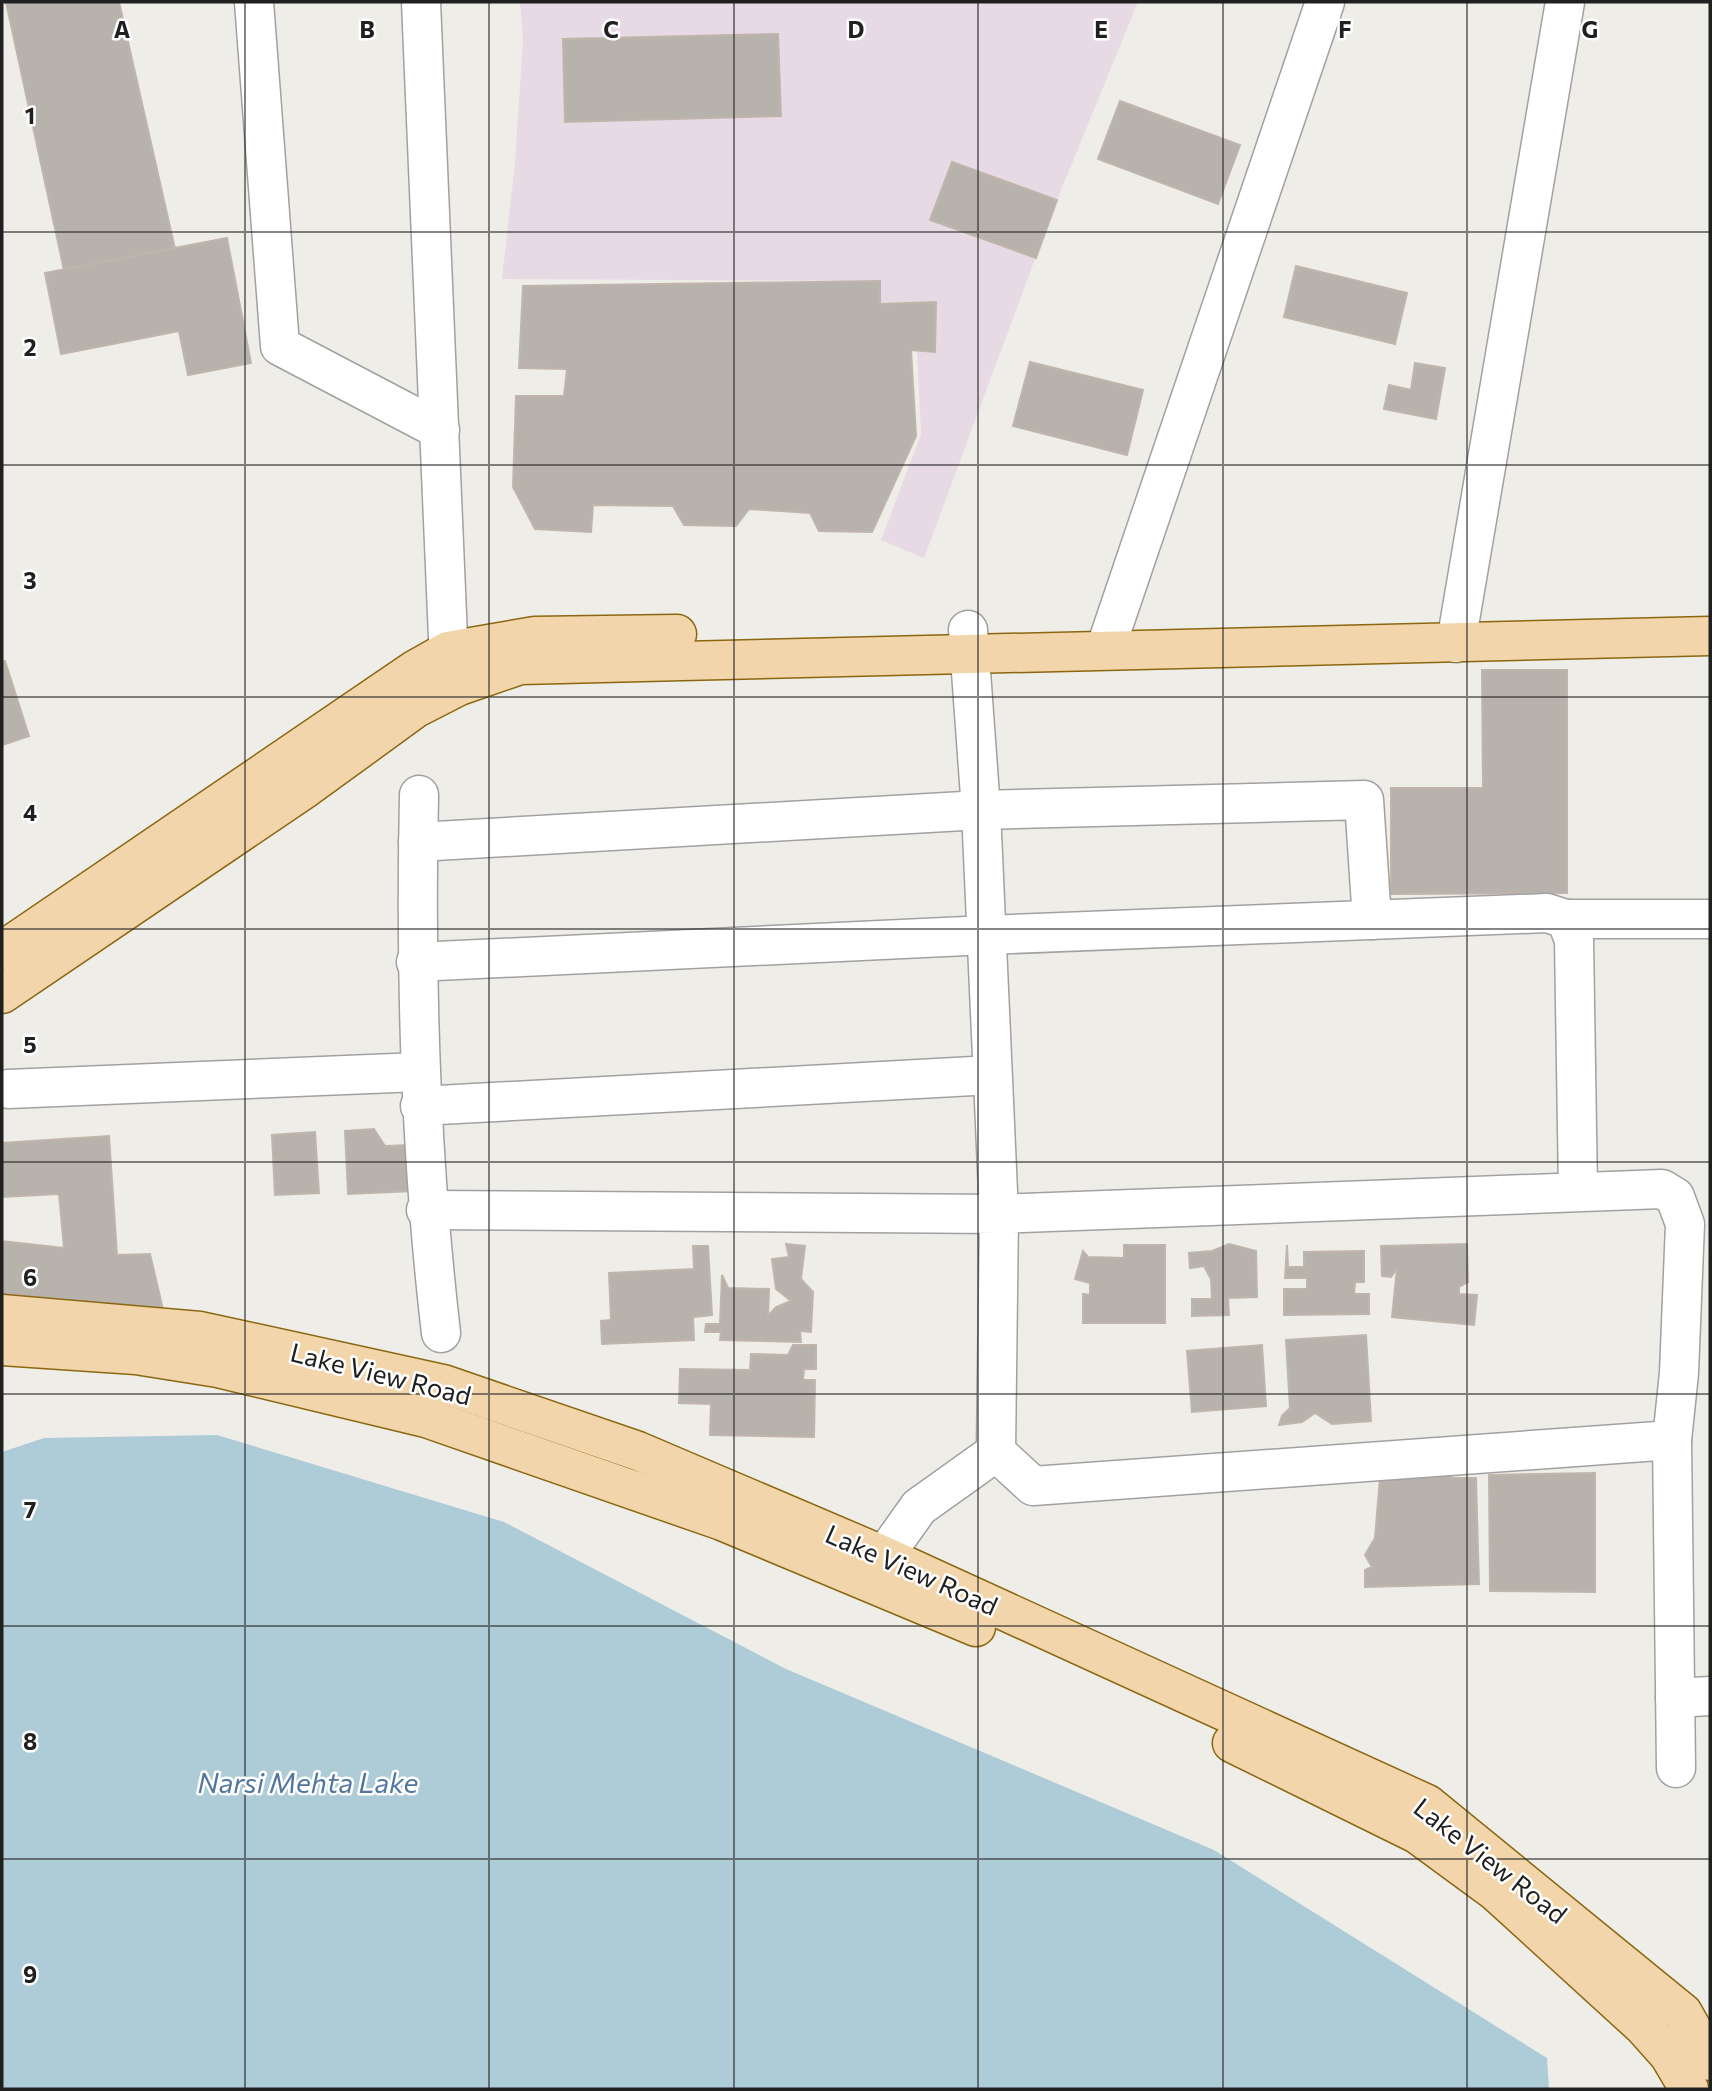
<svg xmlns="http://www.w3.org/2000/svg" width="1712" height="2091" font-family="Commissioner,sans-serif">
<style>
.industrial{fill:#e8dae5}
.water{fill:#adccd8}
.building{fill:#b8b2ad;stroke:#bfb5ab;stroke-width:2}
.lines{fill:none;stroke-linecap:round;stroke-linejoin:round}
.minor-casing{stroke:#a1a1a1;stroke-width:41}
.major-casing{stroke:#8b6711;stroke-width:41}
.minor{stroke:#fff;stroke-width:38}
.major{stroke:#f2d5aa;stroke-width:38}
.grid{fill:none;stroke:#202020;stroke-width:2;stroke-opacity:0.55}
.labels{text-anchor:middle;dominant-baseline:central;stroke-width:5;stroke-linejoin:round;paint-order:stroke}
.street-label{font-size:26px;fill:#202020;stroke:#fff}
.water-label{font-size:28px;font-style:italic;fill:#53769e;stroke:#fff}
.grid-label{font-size:23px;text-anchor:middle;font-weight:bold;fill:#202020;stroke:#fff;stroke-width:5;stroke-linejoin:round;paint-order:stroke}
</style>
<rect width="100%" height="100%" fill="#efede7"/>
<path class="industrial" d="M520,2H1138L1057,200L924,558L881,540L921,434L917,350L935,351L936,302L880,304V281L502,279L515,163L523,40Z"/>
<path class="water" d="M217,1435L504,1522L786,1669L1214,1850L1547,2058L1549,2089H2V1452L44,1438Z"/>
<g class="building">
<path d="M6,2H119L175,249L64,270Z"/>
<path d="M778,34L781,116L565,122L563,39Z"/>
<path d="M1120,101L1240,145L1218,204L1098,159Z"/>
<path d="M952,162L1057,200L1036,258L930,220Z"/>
<path d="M227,238L251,363L188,375L179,331L61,354L45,273Z"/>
<path d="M1296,266L1407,293L1395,344L1284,317Z"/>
<path d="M880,281V304L936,302L935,352L911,350L916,436L872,532L819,531L810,513L749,509L736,526L684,525L673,506L593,505L591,532L535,529L513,487L516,396H564L567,369L519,368L523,286Z"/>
<path d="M1030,362L1143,390L1127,455L1013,426Z"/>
<path d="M1415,363L1445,368L1436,419L1384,409L1389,385L1411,390Z"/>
<path d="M5,661L29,736L2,745V662Z"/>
<path d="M1482,670H1567V893L1391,894V788H1483Z"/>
<path d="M374,1129L385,1146L411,1145L413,1191L348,1194L345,1131Z"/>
<path d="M315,1132L319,1193L275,1195L272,1135Z"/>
<path d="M109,1136L117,1255L150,1254L165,1318L2,1298V1241L64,1248L59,1194L2,1197V1143Z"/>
<path d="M786,1244L805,1246L801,1279L813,1292L811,1332L800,1331L801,1342L720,1340L721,1332H705L706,1324H720L722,1275L728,1288L769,1289L768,1316L776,1307L791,1301L776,1289L772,1259L789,1257Z"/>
<path d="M1229,1244L1256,1251L1257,1297L1228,1298L1229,1315L1192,1316V1299H1212L1211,1279L1204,1266L1190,1268L1189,1253L1212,1251Z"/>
<path d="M1467,1244L1468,1282L1459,1287V1294L1477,1295L1474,1325L1392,1317L1397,1268L1391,1277L1382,1276L1381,1246Z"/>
<path d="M1124,1245H1165V1323H1083V1294L1090,1295V1283L1075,1279L1083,1251L1088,1257L1124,1258Z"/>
<path d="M1287,1245L1288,1267H1304V1252L1364,1251V1282H1355L1354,1294H1369V1314L1284,1315V1289H1307V1278H1285Z"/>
<path d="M693,1246H708L712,1315L693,1317L694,1340L602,1344L601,1321L611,1320L609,1273L694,1269Z"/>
<path d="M1366,1335L1371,1421L1332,1424L1315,1413L1302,1422L1279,1425L1282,1416L1290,1408L1286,1340Z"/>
<path d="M793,1345H816V1369H804L803,1380H815L814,1437L710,1435L711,1404L679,1403L680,1369L750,1370L751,1354L788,1355Z"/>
<path d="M1262,1345L1266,1406L1192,1412L1187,1351Z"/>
<path d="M1381,1466L1449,1471L1452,1478H1476L1479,1584L1365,1587V1570L1372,1567L1365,1555L1375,1538Z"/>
<path d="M1595,1473V1592L1490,1591L1489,1475Z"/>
</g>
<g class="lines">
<g class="minor-casing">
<g id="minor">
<path d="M254,2L280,346L440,430"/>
<path d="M421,2L450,685"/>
<path d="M1456,643L1565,2"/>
<path d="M1105,650L1325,2"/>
<path d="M419,795C415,975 420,1154 441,1333"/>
<path d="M418,842L981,810L1364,800L1372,920"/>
<path d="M1566,919H1710"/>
<path d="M416,962L987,935L1547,913L1566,919L1574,940L1578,1191"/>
<path d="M8,1089L419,1072"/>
<path d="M420,1106L992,1075"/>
<path d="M426,1210L999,1214L1662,1189L1675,1197L1685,1224L1679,1373L1672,1440L1033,1486L996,1452L999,1214L981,810L968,630"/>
<path d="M1672,1440L1676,1768"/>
<path d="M867,1580L919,1507L996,1452"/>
<path d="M1675,1698L1710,1696"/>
</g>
</g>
<g class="major-casing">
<g id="major">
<path d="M2,951L416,669L448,651L535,636L677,634"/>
<path d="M2,994L306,788L416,708L459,686L520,665L1710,636"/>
<path d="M2,1314L200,1331L443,1384L638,1451L882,1555L1427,1804L1683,2013L1710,2061"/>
<path d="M2,1346L136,1355L218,1368L426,1418L722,1521L976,1627"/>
<path d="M1232,1743L1417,1834L1496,1892L1644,2027L1669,2055L1689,2089"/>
</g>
</g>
<use href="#minor" class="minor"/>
<use href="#major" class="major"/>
</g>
<path class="grid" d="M245,2V2089M489,2V2089M734,2V2089M978,2V2089M1223,2V2089M1467,2V2089M2,232H1710M2,465H1710M2,697H1710M2,929H1710M2,1162H1710M2,1394H1710M2,1626H1710M2,1859H1710"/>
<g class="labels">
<g class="street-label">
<text transform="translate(381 1373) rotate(14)">Lake View Road</text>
<text transform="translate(912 1569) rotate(24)">Lake View Road</text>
<text transform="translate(1491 1860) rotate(38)">Lake View Road</text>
</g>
<g class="water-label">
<text x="308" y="1782">Narsi Mehta Lake</text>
</g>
</g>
<g class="grid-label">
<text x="122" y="38">A</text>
<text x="367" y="38">B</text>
<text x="611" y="38">C</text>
<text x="856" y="38">D</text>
<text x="1101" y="38">E</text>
<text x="1345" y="38">F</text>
<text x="1590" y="38">G</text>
<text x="30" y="124">1</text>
<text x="30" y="356">2</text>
<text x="30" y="589">3</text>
<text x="30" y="821">4</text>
<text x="30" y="1053">5</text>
<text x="30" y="1286">6</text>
<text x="30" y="1518">7</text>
<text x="30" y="1750">8</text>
<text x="30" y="1983">9</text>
</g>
<rect width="1712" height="2091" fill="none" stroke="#202020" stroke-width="7"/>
</svg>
